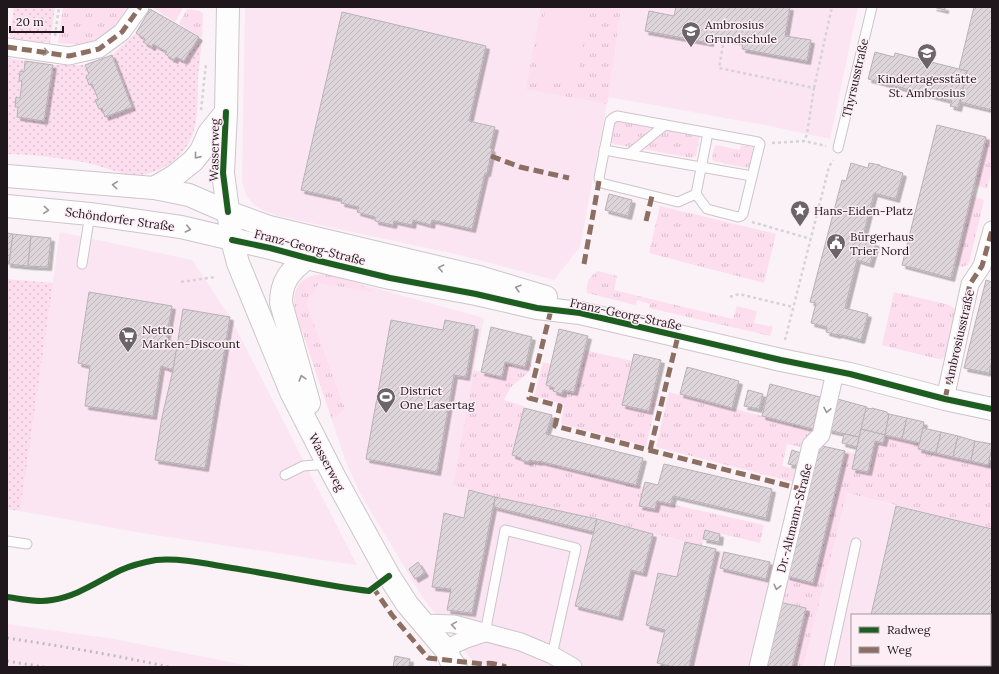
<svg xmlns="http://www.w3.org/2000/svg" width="999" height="674" font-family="Lora,serif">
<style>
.built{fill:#fbe5f2;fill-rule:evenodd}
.grass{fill:url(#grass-tufts)}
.park{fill:url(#park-dots)}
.pitch{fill:#fcdeef}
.building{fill:url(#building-hatch);stroke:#b8b1b5;filter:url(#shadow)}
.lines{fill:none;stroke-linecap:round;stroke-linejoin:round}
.lane-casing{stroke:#cdc5c9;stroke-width:11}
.street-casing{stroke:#cdc5c9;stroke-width:19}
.secondary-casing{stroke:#cdc5c9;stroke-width:24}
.path{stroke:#d6d3d5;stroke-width:2.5;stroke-dasharray:3 3;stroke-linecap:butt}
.lane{stroke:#fefdfe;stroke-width:9}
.street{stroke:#fefdfe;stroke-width:17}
.secondary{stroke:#fefdfe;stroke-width:22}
.rail{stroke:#bfbcbe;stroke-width:3;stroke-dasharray:2 4;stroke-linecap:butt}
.quiet{stroke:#8d6e63;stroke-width:5;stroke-dasharray:10 5;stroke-linecap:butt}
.cycleway-casing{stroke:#fdeef6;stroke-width:8}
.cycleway{stroke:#1b5e20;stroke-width:6}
.oneway{stroke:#9a9698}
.labels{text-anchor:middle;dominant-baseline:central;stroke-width:3;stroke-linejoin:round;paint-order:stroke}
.poi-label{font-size:12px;fill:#1f171c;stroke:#fdeef6;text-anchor:start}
.street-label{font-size:12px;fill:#1f171c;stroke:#fdeef6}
</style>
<defs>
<pattern id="grass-tufts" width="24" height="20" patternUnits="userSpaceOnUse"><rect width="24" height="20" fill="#fcdeef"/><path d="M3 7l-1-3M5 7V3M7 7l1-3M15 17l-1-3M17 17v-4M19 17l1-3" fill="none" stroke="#d8becc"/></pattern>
<pattern id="park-dots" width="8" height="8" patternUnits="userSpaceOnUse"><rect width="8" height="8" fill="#fcdeef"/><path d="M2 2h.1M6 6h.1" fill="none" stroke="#d8becc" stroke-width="1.8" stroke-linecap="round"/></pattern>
<pattern id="building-hatch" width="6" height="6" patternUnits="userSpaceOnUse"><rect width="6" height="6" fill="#ddd5d9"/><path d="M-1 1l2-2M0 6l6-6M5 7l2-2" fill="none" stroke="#bdb6ba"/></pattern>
<filter id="shadow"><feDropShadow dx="3.5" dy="3.5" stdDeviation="0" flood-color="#0004"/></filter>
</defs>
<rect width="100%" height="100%" fill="#faf2f6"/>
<g class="built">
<path d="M245,7H858L830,139L770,126L609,97L607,104L580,247L554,280L460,255L278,216L264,211L254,205L246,195L242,181Z"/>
<path d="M60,232L192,260L230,317L357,565L148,534L20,511Z"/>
<path d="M327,274L396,294L484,318L474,370L453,485L495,497L597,519L685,542L776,564L751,667H488L471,659L423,598L361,495L346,462L298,319L294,299L295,293L302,281L311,276Z"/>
<path d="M847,493L896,506L992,529V667H803ZM852,615H990V665H852Z"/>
<path d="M7,624L114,639L255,667H7Z"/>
</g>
<g class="grass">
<path d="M63,7H129C120,25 102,41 81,44C73,45 66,43 58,43Z"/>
<path d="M152,7H177L183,8L175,22Z"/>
<path d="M541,7H621L607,104L526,89Z"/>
<path d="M187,9L200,11L203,14L202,38L179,24Z"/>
<path d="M617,121L651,127L653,128V129L630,147L614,144L611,142L614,123Z"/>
<path d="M668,129L700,136L696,156L692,158L643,149L644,147Z"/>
<path d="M986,137L992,139V169L987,189L975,185Z"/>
<path d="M715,145L740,150L741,145L755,148L750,166L747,168L713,161L712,158Z"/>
<path d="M972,196L984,200L969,263C964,268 960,267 954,265Z"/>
<path d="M660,206L776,234L764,283L649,253Z"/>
<path d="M598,271L617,276L614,290L733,319L737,306L757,311L754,323L773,327L770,336L649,308L650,304L637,300L636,305L587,293C586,283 589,276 598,271Z"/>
<path d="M327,274L356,283L372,290V292L319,283L306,303L345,409L332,420C323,393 314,366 305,339C301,328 293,308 294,298C297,278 310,275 327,274Z"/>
<path d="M894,292L946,304C951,306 954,307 957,312L945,356L942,359H938L882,345Z"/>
<path d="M584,350L632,361L622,405L649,411L654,390H659L646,446L561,424L564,404L534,396L543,362L551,364L546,385L554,388L553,391L562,393L563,390L574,392Z"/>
<path d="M527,361L532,362L530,371L511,387L504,400L524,406L512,455L521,458V460L528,462L529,460L538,462L539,461L644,487L640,506L655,509L657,501L764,525L760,543L705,530L702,546L597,519L495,497L453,485L474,370L501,377L505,362L525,367Z"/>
<path d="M669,392L813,429L807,438L806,448L787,444L782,466L800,470L797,483L656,447Z"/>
<path d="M885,435L920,443L919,449L988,465L989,460L992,461V529L847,493L803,667H792L806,608L780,602L786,576L813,583L845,451L856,454L852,469L868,472L875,441Z"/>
</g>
<g class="park">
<path d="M14,7H55L50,43L10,38Z"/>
<path d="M136,33L145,39L143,42L152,46L153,44L167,52L166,54L174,59L176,57L184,61L199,37L202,39C201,52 199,65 198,78C197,96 199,113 194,130C187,157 156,180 127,174C112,171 98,165 83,162C58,158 32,154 7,154V58L25,61L24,72L20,71L19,80L22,81L20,98L16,97L15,106L18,107L17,117L44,121L53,65H85L89,74L86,76L89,85L92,84L98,99L95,100L99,109L102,108L106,117L132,107L112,55Z"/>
<path d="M7,279L53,283L20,511L7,509Z"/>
</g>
<path class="pitch" d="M546,7H590L576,86L534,78Z"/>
<g class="building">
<path d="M676,7H790L785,36L811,40L807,61L742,49L743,42L724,39L711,37L710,43L645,31L649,11L674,16Z"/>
<path d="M933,7H945V10Z"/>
<path d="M974,7H992V110L960,102L967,71L959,69Z"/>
<path d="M150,9L199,37L184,61L176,57L174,60L165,54L167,52L153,44L152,47L143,42L145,39L136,33Z"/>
<path d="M342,12L486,46L469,121L495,127L490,148L492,149L487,173H485L472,229L432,220L431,225L413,220L412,225L394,221L393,225L375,221V217L357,212L359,207L341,203L342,199L301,190Z"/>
<path d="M875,52L894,57L895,53L967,71L958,108L950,106L952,101L868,79Z"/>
<path d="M112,55L132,107L105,117L102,108L99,109L95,100L98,99L92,84L89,85L86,76L89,74L85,65Z"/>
<path d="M25,61L53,65L44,121L17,117L18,107H15L16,97L20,98L22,81H19L20,71L24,72Z"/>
<path d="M937,125L986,137L951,278L902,265Z"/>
<path d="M851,163L868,168L869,163L880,165V166L903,173L896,199L874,193L862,240L876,243L870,264L857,260L845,308L868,314L861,340L838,334L837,335L826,332L827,327L811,323L816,303L810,302L842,180L846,181Z"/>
<path d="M609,194L632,200L628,216L605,210Z"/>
<path d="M7,233L13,234L9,264H7Z"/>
<path d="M13,234L31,236L28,266L9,264Z"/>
<path d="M31,236L51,238L48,267L28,266Z"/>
<path d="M986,280L992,282V360L989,373L964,368Z"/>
<path d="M89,292L172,306L166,340L178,342L173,370L161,366L153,416L85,406L90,366L78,363Z"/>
<path d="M183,309L230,317L205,468L155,460L162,417L173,370Z"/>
<path d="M391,320L443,330L445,320L475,326L466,377L454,375L437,472L366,459Z"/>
<path d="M491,327L532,337L525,367L505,362L502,377L481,372Z"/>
<path d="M559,329L588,336L574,392L563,390L562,394L553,391L554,388L546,385Z"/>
<path d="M634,354L661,360L649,411L622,405Z"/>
<path d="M687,367L739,381L732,408L680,394Z"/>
<path d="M770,384L820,397L813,429L762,416Z"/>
<path d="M748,390L763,394L759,409L744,406Z"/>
<path d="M834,398L867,407L859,437L828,430Z"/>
<path d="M524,408L552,415L546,434L643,458L636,485L539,461V462L529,460V462L521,460V458L512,455Z"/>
<path d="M866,408L872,409V408L887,412V413L889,414L885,435L861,429Z"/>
<path d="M889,414L907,418L902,439L885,435Z"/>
<path d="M907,418L924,422L920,443L902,439Z"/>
<path d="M923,428L941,432L936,453L918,449Z"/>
<path d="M861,429L885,435L883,443L875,441L868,472L852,469Z"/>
<path d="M941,432L958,436L953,457L936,453Z"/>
<path d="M844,434L859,437L857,447L842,443Z"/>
<path d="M958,436L975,441L971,461L953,457Z"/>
<path d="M975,441L992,444V449L988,465L971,461Z"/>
<path d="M818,445L845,451L813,583L786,576Z"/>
<path d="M992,449V461L989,460Z"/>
<path d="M792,450L801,453L797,466L788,464Z"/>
<path d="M664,464L772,489L766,518L673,496L671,504L657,501L655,509L639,506L645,482L658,485Z"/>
<path d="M469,490L495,497L472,613L447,610L451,589L432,587L444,513L464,518Z"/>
<path d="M495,497L597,519L594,532L494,507Z"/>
<path d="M896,506L992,529V667H859L860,665H990V615H871Z"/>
<path d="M597,519L653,534L643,573L631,570L619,617L575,606Z"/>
<path d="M705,530L720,534L719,542L703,539Z"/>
<path d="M685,542L716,549L689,667H674L657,663L665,630L646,625L658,573L677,577Z"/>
<path d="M724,552L770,562L766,579L720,568Z"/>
<path d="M418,562L425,573L415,579L409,569Z"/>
<path d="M779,602L806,608L792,667H763Z"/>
<path d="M395,656L410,659L409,667H393Z"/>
</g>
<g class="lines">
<g class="lane-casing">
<g id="lane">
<path d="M617,116L758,142L760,144L743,214L741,216L738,217L707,209L696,194L678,202L601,183L599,178L610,121L613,118Z"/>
<path d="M838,148L872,7"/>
<path d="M604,150L752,176"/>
<path d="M629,154L665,125"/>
<path d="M696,194L708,133"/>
<path d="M82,264L90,214"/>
<path d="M285,475L303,466L328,464"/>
<path d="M7,541L27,544"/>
<path d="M485,633L505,530L576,548L552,655"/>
<path d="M829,667L856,543"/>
</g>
</g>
<g class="street-casing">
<g id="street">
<path d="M7,47L69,56L99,49L122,32L140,7"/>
<path d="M945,399L970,284L982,266L992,230"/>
<path d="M423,623L454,624L521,642L552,655L573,667"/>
<path d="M446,650C458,641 471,637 485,633"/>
<path d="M758,667L811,445L821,435L835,372"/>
</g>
</g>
<g class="secondary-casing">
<g id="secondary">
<path d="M228,7L226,112L223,173L232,240L238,263L291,392L335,478L389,576L407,604L446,650L451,661L456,667"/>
<path d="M7,176L154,188L189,195L228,212L269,227L479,277L546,297"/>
<path d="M154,188L173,177L193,161L201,151L209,133L226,112"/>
<path d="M7,206L90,214L181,227L270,248L307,258L390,278L476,294L537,308L580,313L781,360L850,374L945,399L992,409"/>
<path d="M307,258C290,271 281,281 281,303L309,403"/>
</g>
</g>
<g class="path">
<path d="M55,36L59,7"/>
<path d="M724,39L719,68L814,88L807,134L804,141"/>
<path d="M814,88L832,7"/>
<path d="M201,110L206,64"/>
<path d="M772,143L804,141L826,146"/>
<path d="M752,222L811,239"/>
<path d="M181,282L215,277"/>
<path d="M730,297L739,294L793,307"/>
<path d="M785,340L829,167L833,160"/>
</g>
<use href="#lane" class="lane"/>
<use href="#street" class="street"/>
<use href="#secondary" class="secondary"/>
<g class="rail">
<path d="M7,638C61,646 115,655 169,667"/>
<path d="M7,661L44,667"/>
</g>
<g class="quiet">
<path d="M7,47L69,56L99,49L122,32L140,7"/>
<path d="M491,156L520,167L569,178"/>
<path d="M646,221L652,196"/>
<path d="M584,264L599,181"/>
<path d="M551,310L529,398L560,406L555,426L801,489"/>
<path d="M945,399L970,284L982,266L992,230"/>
<path d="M650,450L678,336"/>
<path d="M371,590L374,589L392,615L428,658L483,664C490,662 499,665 506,667"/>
</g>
<g class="cycleway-casing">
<g id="cycleway">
<path d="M226,112L223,173L228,212"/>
<path d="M232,240L270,248L307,258L390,278L476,294L537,308L580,313L781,360L850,374L945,399L992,409"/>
<path d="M7,597C22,599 38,603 52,600C78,596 98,581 121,570C132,565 145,562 156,560C182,558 207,564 232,568C278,575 323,585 369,591L389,576"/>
</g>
</g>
<use href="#cycleway" class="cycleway"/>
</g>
<defs><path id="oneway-chevron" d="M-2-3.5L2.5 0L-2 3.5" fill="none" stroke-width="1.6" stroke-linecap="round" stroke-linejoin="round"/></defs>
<g class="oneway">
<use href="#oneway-chevron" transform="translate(46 52) rotate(9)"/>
<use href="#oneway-chevron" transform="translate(197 156) rotate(129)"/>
<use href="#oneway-chevron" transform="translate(115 185) rotate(-175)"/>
<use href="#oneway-chevron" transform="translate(46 210) rotate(5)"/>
<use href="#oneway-chevron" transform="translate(188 229) rotate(13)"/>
<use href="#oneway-chevron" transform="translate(441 268) rotate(-167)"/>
<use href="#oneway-chevron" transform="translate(518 288) rotate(-164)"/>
<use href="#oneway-chevron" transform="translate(302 378) rotate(-106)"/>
<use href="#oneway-chevron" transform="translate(827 410) rotate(102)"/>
<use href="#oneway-chevron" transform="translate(777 587) rotate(104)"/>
<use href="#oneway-chevron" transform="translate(454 625) rotate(-171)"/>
</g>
<defs>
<g id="school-pin" transform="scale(1)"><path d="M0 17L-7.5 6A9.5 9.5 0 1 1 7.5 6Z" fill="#6c6468" stroke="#fdeef6"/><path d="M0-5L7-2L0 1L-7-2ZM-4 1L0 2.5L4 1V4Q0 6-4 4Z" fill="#fff"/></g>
<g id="sight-pin" transform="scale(1)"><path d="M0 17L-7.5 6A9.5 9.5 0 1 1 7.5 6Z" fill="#6c6468" stroke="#fdeef6"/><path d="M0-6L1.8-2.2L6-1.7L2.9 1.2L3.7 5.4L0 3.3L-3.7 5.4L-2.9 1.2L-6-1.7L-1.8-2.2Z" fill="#fff"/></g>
<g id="civic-pin" transform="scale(1)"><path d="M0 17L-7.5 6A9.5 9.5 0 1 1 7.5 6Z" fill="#6c6468" stroke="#fdeef6"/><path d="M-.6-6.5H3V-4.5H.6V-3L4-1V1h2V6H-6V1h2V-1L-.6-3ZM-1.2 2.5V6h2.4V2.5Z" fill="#fff"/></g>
<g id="supermarket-pin" transform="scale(1)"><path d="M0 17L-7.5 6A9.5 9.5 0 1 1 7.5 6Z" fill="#6c6468" stroke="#fdeef6"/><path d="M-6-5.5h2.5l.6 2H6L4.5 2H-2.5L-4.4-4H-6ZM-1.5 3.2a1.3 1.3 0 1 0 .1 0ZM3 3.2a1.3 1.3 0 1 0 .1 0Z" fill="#fff"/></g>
<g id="stadium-pin" transform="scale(1)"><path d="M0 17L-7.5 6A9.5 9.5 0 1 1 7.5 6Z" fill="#6c6468" stroke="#fdeef6"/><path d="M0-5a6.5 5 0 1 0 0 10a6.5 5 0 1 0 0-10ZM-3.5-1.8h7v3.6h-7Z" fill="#fff"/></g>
</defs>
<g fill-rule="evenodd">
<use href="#school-pin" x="691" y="31"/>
<use href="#school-pin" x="927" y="53"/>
<use href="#sight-pin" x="800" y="210"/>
<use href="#civic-pin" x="836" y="243"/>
<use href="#supermarket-pin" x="128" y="336"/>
<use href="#stadium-pin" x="386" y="397"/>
</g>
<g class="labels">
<g class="poi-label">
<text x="705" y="24">Ambrosius<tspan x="705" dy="14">Grundschule</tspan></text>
<text x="927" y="78" text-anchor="middle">Kindertagesstätte<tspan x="927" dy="14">St. Ambrosius</tspan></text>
<text x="814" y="210">Hans-Eiden-Platz</text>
<text x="850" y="236">Bürgerhaus<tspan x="850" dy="14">Trier Nord</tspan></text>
<text x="142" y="329">Netto<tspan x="142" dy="14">Marken-Discount</tspan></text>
<text x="400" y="390">District<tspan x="400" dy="14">One Lasertag</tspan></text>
</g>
<g class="street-label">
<text transform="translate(855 78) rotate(-77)">Thyrsusstraße</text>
<text transform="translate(214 150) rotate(-89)">Wasserweg</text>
<text transform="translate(120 219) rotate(8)">Schöndorfer Straße</text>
<text transform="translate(310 247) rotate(14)">Franz-Georg-Straße</text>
<text transform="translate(626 314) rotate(12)">Franz-Georg-Straße</text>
<text transform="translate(959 336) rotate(-77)">Ambrosiusstraße</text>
<text transform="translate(327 462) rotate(62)">Wasserweg</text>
<text transform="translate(794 518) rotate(-76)">Dr.-Altmann-Straße</text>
</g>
</g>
<rect width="999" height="674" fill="none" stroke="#1f171c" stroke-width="16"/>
<rect x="851" y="614" width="140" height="52" fill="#fdeef6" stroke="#a4989f"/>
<rect x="859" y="627" width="20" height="6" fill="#1b5e20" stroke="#a4989f"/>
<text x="887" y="634" font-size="12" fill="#1f171c">Radweg</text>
<rect x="859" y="647" width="20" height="6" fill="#8d6e63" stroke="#a4989f"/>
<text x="887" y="654" font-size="12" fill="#1f171c">Weg</text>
<path d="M10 26v6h53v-6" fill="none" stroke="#1f171c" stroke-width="2"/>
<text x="16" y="26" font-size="12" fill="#1f171c" stroke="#fdeef6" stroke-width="3" paint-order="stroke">20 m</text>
</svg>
